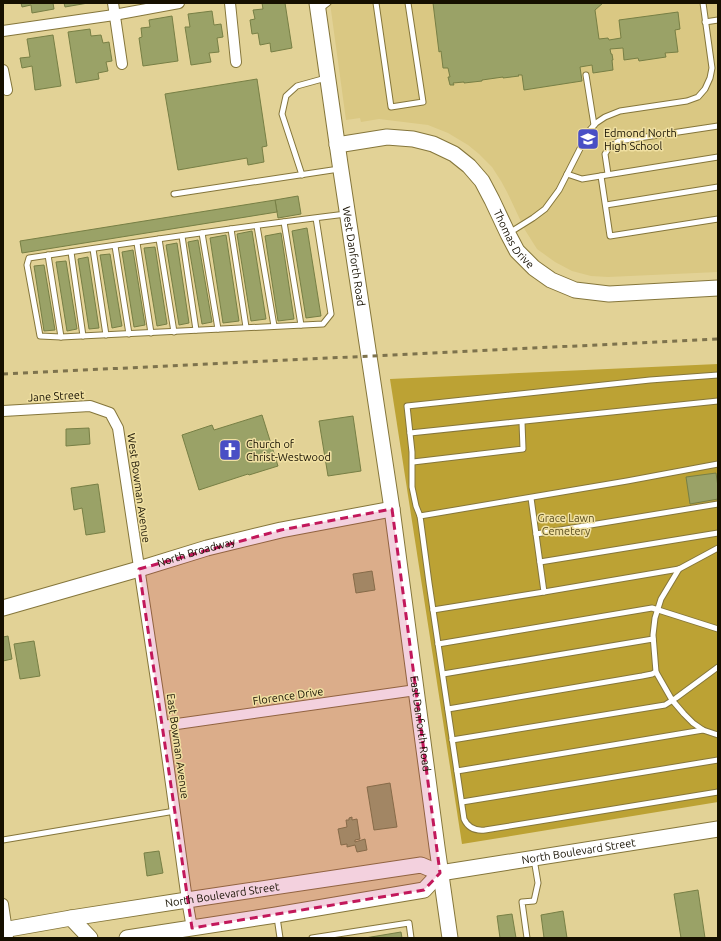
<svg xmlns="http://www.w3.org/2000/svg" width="721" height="941" font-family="Ubuntu,sans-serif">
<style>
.built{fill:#dac883}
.green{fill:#bca234}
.building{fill:#9aa267;stroke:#777f45}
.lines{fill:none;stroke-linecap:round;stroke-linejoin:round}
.lane-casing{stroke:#85763b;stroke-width:7}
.street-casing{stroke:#85763b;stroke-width:12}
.secondary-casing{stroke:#85763b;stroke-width:17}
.lane{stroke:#fff;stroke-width:5}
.street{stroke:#fff;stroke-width:10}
.secondary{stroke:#fff;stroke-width:15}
.rail{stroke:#7e734d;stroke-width:3;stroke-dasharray:5 5;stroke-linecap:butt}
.marked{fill:#c2185b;fill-opacity:0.2;stroke:#c2185b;stroke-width:3;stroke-dasharray:8 5;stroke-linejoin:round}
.labels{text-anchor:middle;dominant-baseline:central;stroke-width:3;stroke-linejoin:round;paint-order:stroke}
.poi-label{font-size:11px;fill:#161000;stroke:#f0e0a2;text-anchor:start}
.street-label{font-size:11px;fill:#161000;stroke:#f0e0a2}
.park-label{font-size:11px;fill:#594d1d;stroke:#f0e0a2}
</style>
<rect width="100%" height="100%" fill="#e2d296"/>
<path class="built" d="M330,3H718V272L608,277L591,276L572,271L555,262L537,249L525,230L507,192L501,181L492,167L479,154L468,145L448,133L428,125L379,119L361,122L360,118L346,120Z"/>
<path class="green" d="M718,364V802L462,844L390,379Z"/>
<g class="building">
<path d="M21,3H53L54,9L32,13L31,5L22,7Z"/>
<path d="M64,3H88L65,7Z"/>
<path d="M262,3H285L292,48L271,52L270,43L260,45L258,33L252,34L250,20L255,19L253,10L263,9Z"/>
<path d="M432,3H603L595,10L599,39L608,38L609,40L621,38L619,20L678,12L680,29L675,30L678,52L665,53L666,57L639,61L638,58L624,60L623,48L610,49L611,54H612L613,60H612L613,70L593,73L592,65L580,67L582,81L524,90L522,75H518L519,76L503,78V77L482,80V81L464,83V82L453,83L454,85H450L448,77H450L448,68H443L441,51L439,52L433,3Z"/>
<path d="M212,11L214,25L221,24L223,37L217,38L219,52L209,53L211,62L191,65L185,27H190L188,14Z"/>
<path d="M172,16L178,61L143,66L139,38L142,37L141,28L150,27L149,20Z"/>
<path d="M90,29L91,36L101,35L103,43L109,42L112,61L106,62L108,71L98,73L99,79L76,83L68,32Z"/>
<path d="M53,35L61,86L35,90L32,66L22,68L20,58L30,57L27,39Z"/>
<path d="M257,79L267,146L262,147L264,162L248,165L247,158L178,170L165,94Z"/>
<path d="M298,196L301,214L278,218L275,200Z"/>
<path d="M275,200L277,212L22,253L20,241Z"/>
<path d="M307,228L321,316L306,318L292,231Z"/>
<path d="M252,231L266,319L251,321L237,234Z"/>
<path d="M281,233L294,319L278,321L265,236Z"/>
<path d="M226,235L239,321L223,323L210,238Z"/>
<path d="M198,240L212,322L202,324L188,242Z"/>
<path d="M177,243L189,323L179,325L166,245Z"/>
<path d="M155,247L167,324L157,326L144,248Z"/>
<path d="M133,250L145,325L134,327L122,252Z"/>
<path d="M110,254L122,326L112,328L100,255Z"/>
<path d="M88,257L99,328L89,329L78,259Z"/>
<path d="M66,261L77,329L67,331L56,262Z"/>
<path d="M44,265L55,330L44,331L34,266Z"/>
<path d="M262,415L278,466L249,475L248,474L199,490L182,435L212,425L214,430Z"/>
<path d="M353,416L361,471L328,476L319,421Z"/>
<path d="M89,428L90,444L66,446V429Z"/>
<path d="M716,473L718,487V499L690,504L686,477Z"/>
<path d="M98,484L105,532L86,535L82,508L74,510L71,488Z"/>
<path d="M372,571L375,590L356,593L353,574Z"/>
<path d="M8,636L12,659L3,661V637Z"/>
<path d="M34,641L40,676L20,679L14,644Z"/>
<path d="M390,783L397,827L374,830L367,787Z"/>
<path d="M352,817V820L357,819L360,839L355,840V842L365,839L367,850L357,852L355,845L347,847V844L341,845L338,829L347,827L346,820H349V818Z"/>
<path d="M159,851L163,873L147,876L144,853Z"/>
<path d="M698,890L705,938H681L674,894Z"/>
<path d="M563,911L567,938H544L541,915Z"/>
<path d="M512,914L516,938H500L497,916Z"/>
<path d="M401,932L402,938H365Z"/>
</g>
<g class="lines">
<g class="lane-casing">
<g id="lane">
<path d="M376,3L391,107L423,102L408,3"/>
<path d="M320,9L328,3"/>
<path d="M705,22L718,20"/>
<path d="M586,75L594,125"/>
<path d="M567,174L582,179L718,157"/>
<path d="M608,174L605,154L610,146L619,141L718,126"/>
<path d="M302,175L282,114L286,96L297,86L326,78"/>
<path d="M601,176L610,236L718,219"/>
<path d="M174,194L339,169"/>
<path d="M606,205L718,187"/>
<path d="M316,218L331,314L323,324L61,337L40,336L27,265L29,258C135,242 240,227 346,214"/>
<path d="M284,222L301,325"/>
<path d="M257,226L274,326"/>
<path d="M231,229L246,327"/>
<path d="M202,233L218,329"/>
<path d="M509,233L533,218L545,209L559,190L589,131L596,123L605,117L620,111L687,101L698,97L705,89L710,78L712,68L703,3"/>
<path d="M182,236L196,330"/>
<path d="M159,239L174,332"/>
<path d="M137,243L151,333"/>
<path d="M115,246L129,334"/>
<path d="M93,249L106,335"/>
<path d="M71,252L83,336"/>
<path d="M48,255L61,337"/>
<path d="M410,433L718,401"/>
<path d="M413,462L523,449L522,422"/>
<path d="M718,464L627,481L420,516L429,583L464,819C468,828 475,831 485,830L718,792"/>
<path d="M420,516L416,506L412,487V452L407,406L650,380L718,375"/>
<path d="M536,534L718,504"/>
<path d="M540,562L718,533"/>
<path d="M679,569L661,599L655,618L653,635L656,672L672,700L684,714L693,723L703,730L718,735"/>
<path d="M544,592L679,569L718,548"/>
<path d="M433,610L544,592L531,498"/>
<path d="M438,644L652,608L718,629"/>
<path d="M443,674L653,639"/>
<path d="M448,709L642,676L652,674L656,672"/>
<path d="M452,740L665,705L676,698L718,667"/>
<path d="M457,771L703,730"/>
<path d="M462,802L718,760"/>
<path d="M3,840L175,811"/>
<path d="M277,917L280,938"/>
<path d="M312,938L409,923L411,938"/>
<path d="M527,938L522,902L534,901L538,883L534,859"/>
</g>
</g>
<g class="street-casing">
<g id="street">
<path d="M113,3L122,64"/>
<path d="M230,3L236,62"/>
<path d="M3,31L114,15L179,3"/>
<path d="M3,70L7,90"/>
<path d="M3,411L90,406L110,413L118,428L163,726L187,900L192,928"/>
<path d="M163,726L416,690"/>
<path d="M3,904L8,938"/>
</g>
</g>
<g class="secondary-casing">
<g id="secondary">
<path id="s1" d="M317,3L340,164L392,509L437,847L450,938"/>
<path id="s2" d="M337,145L387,137L413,139L433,144L454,154L469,166L482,181L492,200L508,234L517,251L534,268L551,280L575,290L609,294L718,288"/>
<path id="s3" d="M3,608L139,569L207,548L281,530L392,509"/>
<path d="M71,918L90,938"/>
<path id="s4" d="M3,930L71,918L187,900L421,865L440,873L718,829"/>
<path d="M127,938L276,915L424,890L440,873"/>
</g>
</g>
<use href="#lane" class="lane"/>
<use href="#street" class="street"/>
<use href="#secondary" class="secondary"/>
<path class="rail" d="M3,374L718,339"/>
</g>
<path class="marked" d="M392,509L440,873L424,890L192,928L139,569L281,530Z"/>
<defs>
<g id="school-square" transform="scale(1.15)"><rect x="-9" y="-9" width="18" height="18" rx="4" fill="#494fc5" stroke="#f0e0a2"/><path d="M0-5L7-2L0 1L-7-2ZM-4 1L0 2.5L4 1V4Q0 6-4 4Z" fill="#fff"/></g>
<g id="church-square" transform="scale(1.15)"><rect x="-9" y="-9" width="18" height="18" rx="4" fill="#494fc5" stroke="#f0e0a2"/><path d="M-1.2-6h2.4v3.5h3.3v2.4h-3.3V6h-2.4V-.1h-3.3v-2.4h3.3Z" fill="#fff"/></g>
</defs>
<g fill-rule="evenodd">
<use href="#school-square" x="588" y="139"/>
<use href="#church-square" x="230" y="450"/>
</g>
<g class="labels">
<g class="poi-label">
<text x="604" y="133">Edmond North<tspan x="604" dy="13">High School</tspan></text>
<text x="246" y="444">Church of<tspan x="246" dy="13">Christ-Westwood</tspan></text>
</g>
<g class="street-label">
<text stroke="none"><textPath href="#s2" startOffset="226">Thomas Drive</textPath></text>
<text stroke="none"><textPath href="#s1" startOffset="256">West Danforth Road</textPath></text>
<text transform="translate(56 396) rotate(-3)">Jane Street</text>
<text transform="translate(139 488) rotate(82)">West Bowman Avenue</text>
<text stroke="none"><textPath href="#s3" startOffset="201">North Broadway</textPath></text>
<text transform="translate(288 696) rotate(-8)">Florence Drive</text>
<text stroke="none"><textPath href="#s1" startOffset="728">East Danforth Road</textPath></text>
<text transform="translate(178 746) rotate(82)">East Bowman Avenue</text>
<text stroke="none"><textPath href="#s4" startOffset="584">North Boulevard Street</textPath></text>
<text stroke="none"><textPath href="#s4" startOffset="222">North Boulevard Street</textPath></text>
</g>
<g class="park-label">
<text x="566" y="518">Grace Lawn<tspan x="566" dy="13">Cemetery</tspan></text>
</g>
</g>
<rect width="721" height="941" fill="none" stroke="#161000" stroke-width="8"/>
</svg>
